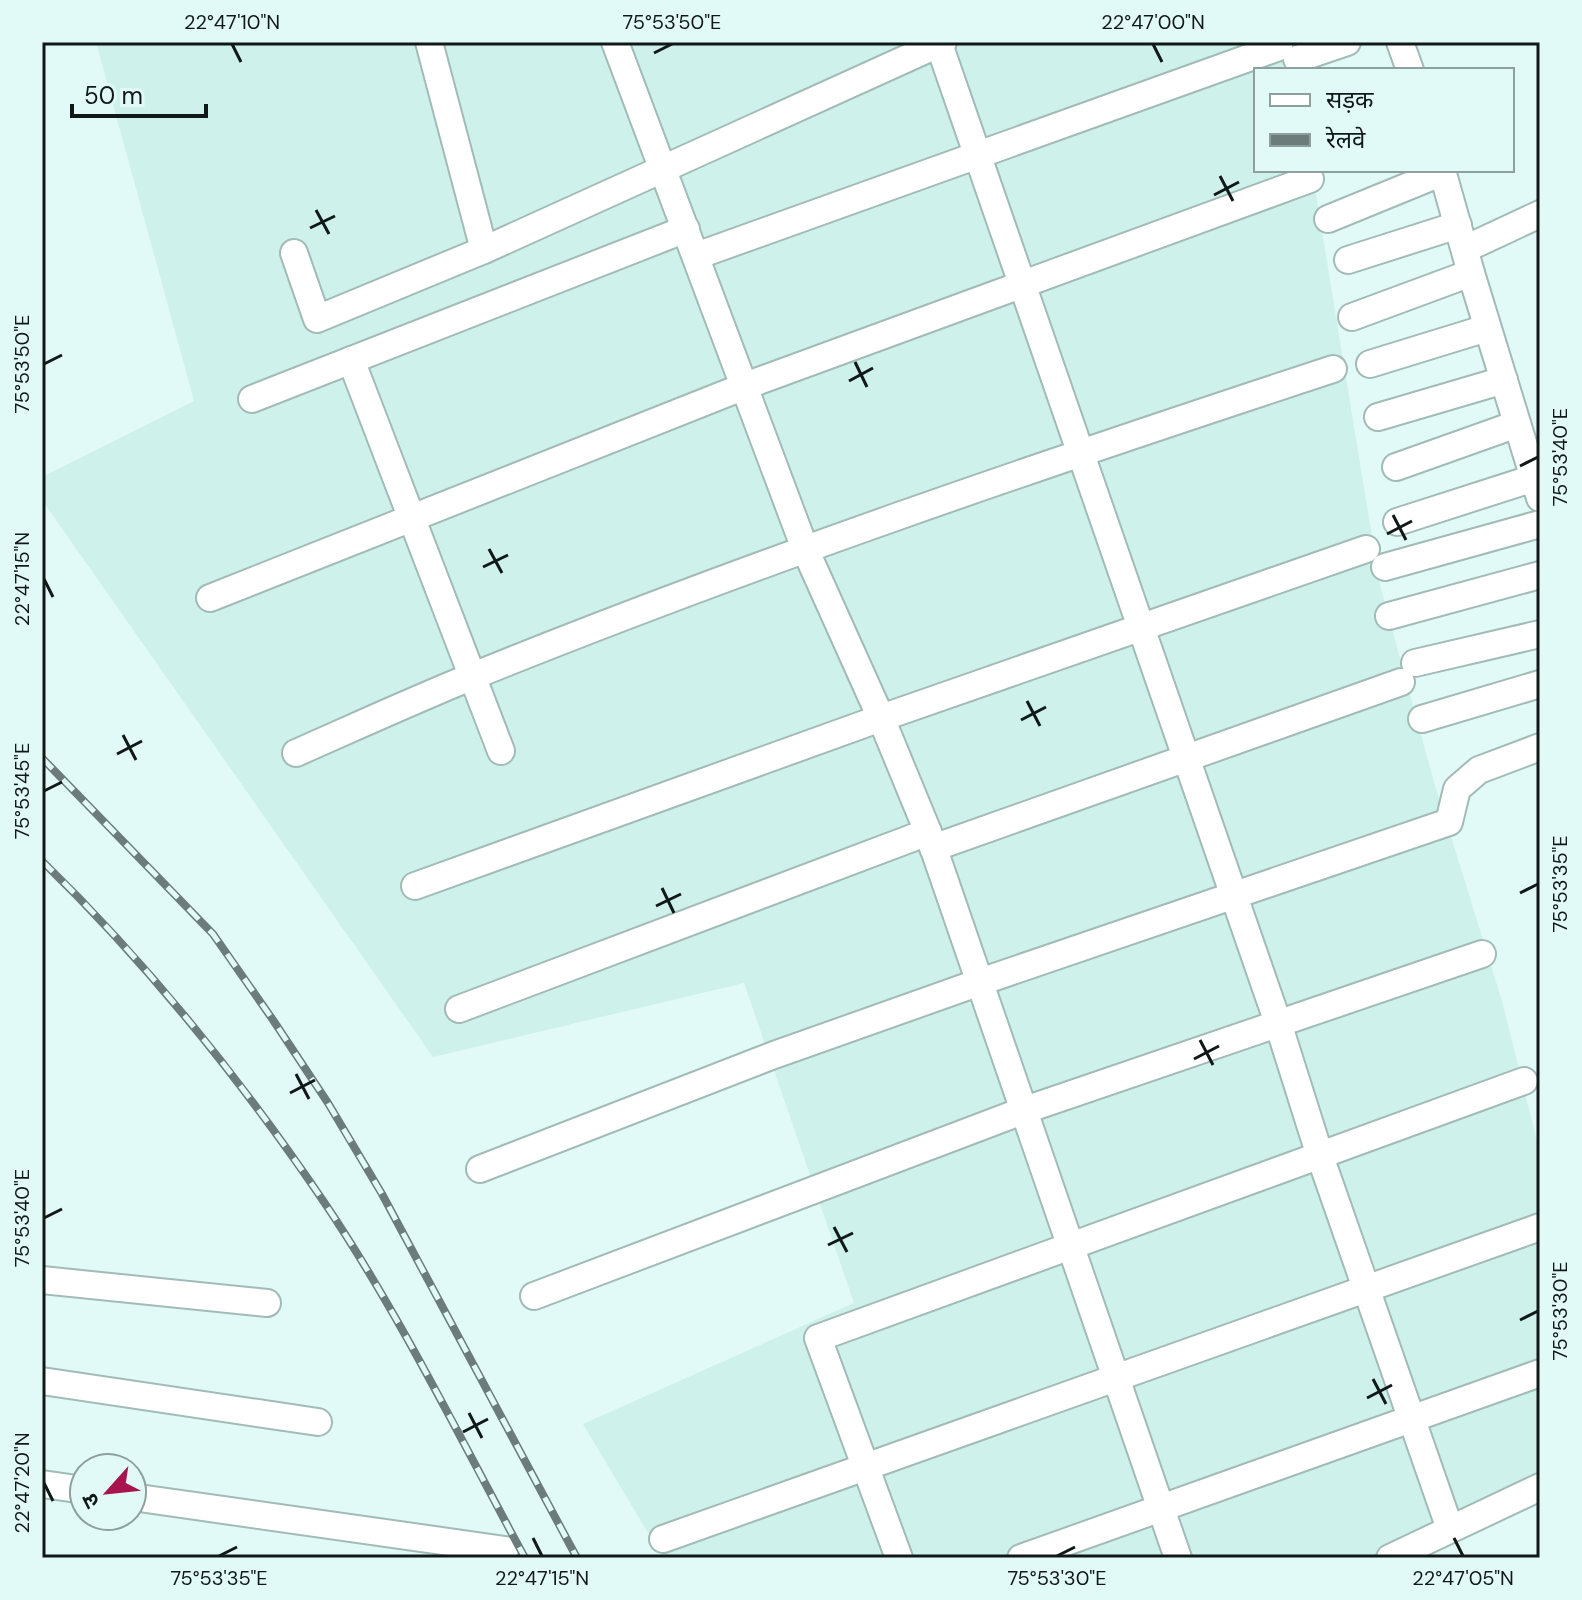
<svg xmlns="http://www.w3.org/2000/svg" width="1582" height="1600" font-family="'DM Sans','Noto Sans Devanagari',sans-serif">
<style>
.built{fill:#cef1ec}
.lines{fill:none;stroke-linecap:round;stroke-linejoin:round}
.minor-casing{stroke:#a2bbb7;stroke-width:30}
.minor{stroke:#fff;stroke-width:26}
.rail-casing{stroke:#6c7c7a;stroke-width:8}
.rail{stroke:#e1faf7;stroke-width:5;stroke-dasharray:15;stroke-linecap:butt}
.ticks{fill:none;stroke:#101918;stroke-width:3}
.neatline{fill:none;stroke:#101918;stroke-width:3}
.ticks-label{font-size:20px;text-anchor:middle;fill:#101918}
</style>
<rect width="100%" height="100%" fill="#e1faf7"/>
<path class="built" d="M96,42H1283L1290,70H1256V170H1312L1380,585L1434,782L1502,1001L1540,1153V1474L1376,1558H663L583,1424L854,1303L744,983L433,1057L42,500V477L194,401Z"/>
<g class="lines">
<g class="minor-casing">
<g id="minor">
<path d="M429,42L484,250"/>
<path d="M615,42L805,549L881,718L928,832L1178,1558"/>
<path d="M1400,42L1410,70"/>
<path d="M939,44L1278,1023L1320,1156L1450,1529"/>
<path d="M1297,59L1347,42"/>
<path d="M1442,170L1471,273L1540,498"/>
<path d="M1328,219L1443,172"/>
<path d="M1465,249L1540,214"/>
<path d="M294,253L317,319L484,250L943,42"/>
<path d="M696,256L1279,47"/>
<path d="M1348,260L1458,225"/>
<path d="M1352,317L1471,273"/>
<path d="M351,360L501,751"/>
<path d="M1370,364L1487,328"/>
<path d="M252,399L686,229"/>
<path d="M1378,417L1504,380"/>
<path d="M1396,467L1517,424"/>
<path d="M1397,522L1534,478"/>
<path d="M1385,567L1540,524"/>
<path d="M210,598L745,386L1310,179"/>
<path d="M1389,616L1540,575"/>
<path d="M1415,663L1540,634"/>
<path d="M1422,719L1540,684"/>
<path d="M296,753C355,727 414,700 473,676C755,562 1044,464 1333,369"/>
<path d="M933,848L1401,682"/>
<path d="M415,886L881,718L1366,549"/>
<path d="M459,1009L928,832"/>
<path d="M480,1169L774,1055L980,982L1449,822L1457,789L1479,770L1540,747"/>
<path d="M42,1280L267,1303"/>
<path d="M534,1296L1025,1110L1482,954"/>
<path d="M42,1381L318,1422"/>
<path d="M42,1484L84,1490"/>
<path d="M132,1497L505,1550"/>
<path d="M663,1539L1540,1227"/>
<path d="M899,1558L818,1338L1524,1081"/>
<path d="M1021,1558L1540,1373"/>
<path d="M1390,1558L1540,1487"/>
</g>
</g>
<use href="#minor" class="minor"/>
<g class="rail-casing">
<g id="rail">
<path d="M42,758L213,934L273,1020L328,1103L382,1194L577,1558"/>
<path d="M42,861C149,965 242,1081 326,1205C401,1317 461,1440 525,1558"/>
</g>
</g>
<use href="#rail" class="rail"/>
</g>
<path class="ticks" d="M232,44L241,62M1153,44L1162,62M654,53L672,44M1220,176L1233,201M1214,195L1239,182M316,210L329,234M310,228L335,216M855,362L867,387M44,364L62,355M849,381L873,368M1520,466L1538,457M1393,515L1406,540M1387,534L1412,521M489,549L502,573M483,567L508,555M44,579L53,597M1027,701L1040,726M1021,720L1046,707M123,735L136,760M117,754L142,741M44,791L62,782M662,888L674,913M1520,893L1538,884M656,906L681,894M1200,1040L1213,1065M1194,1059L1219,1046M296,1074L309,1099M290,1093L315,1080M44,1218L62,1209M834,1227L847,1252M828,1245L853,1233M1520,1320L1538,1311M1373,1379L1386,1404M1367,1398L1392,1385M469,1413L482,1438M463,1432L488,1419M44,1483L53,1501M533,1538L542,1556M1454,1538L1463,1556M219,1556L237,1547M1057,1556L1075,1547"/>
<rect width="1582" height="1600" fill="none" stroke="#e1faf7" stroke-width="88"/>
<rect x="1254" y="68" width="260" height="104" fill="#e1faf7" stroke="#8da09e" stroke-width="2"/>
<rect x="1270" y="94" width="40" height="12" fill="#ffffff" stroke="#8da09e" stroke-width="2"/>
<text x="1326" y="108" font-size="24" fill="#101918">सड़क</text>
<rect x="1270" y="134" width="40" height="12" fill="#6c7c7a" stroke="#8da09e" stroke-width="2"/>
<text x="1326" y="148" font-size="24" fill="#101918">रेलवे</text>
<g transform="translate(108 1492) rotate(243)"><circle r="38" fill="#e1faf7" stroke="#8da09e" stroke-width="2"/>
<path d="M0-6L14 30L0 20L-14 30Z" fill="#a8144d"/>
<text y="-12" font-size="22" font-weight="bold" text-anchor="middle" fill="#101918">उ</text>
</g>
<path d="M72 104v12h134v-12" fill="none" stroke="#101918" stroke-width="4"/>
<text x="84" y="104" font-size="24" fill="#101918" stroke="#e1faf7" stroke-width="6" paint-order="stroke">50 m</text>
<rect x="44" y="44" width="1494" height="1512" class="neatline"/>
<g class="ticks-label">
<text x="232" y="29">22°47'10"N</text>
<text x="672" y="29">75°53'50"E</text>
<text x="1153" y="29">22°47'00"N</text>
<text transform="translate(22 364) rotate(-90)" y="7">75°53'50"E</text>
<text transform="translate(1560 457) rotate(-90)" y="7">75°53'40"E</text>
<text transform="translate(22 579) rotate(-90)" y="7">22°47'15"N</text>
<text transform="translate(22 791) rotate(-90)" y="7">75°53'45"E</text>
<text transform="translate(1560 884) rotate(-90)" y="7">75°53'35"E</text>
<text transform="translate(22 1218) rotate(-90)" y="7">75°53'40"E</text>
<text transform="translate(1560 1311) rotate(-90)" y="7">75°53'30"E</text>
<text transform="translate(22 1483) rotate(-90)" y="7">22°47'20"N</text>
<text x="219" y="1585">75°53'35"E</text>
<text x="542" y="1585">22°47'15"N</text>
<text x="1057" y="1585">75°53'30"E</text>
<text x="1463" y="1585">22°47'05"N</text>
</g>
</svg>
